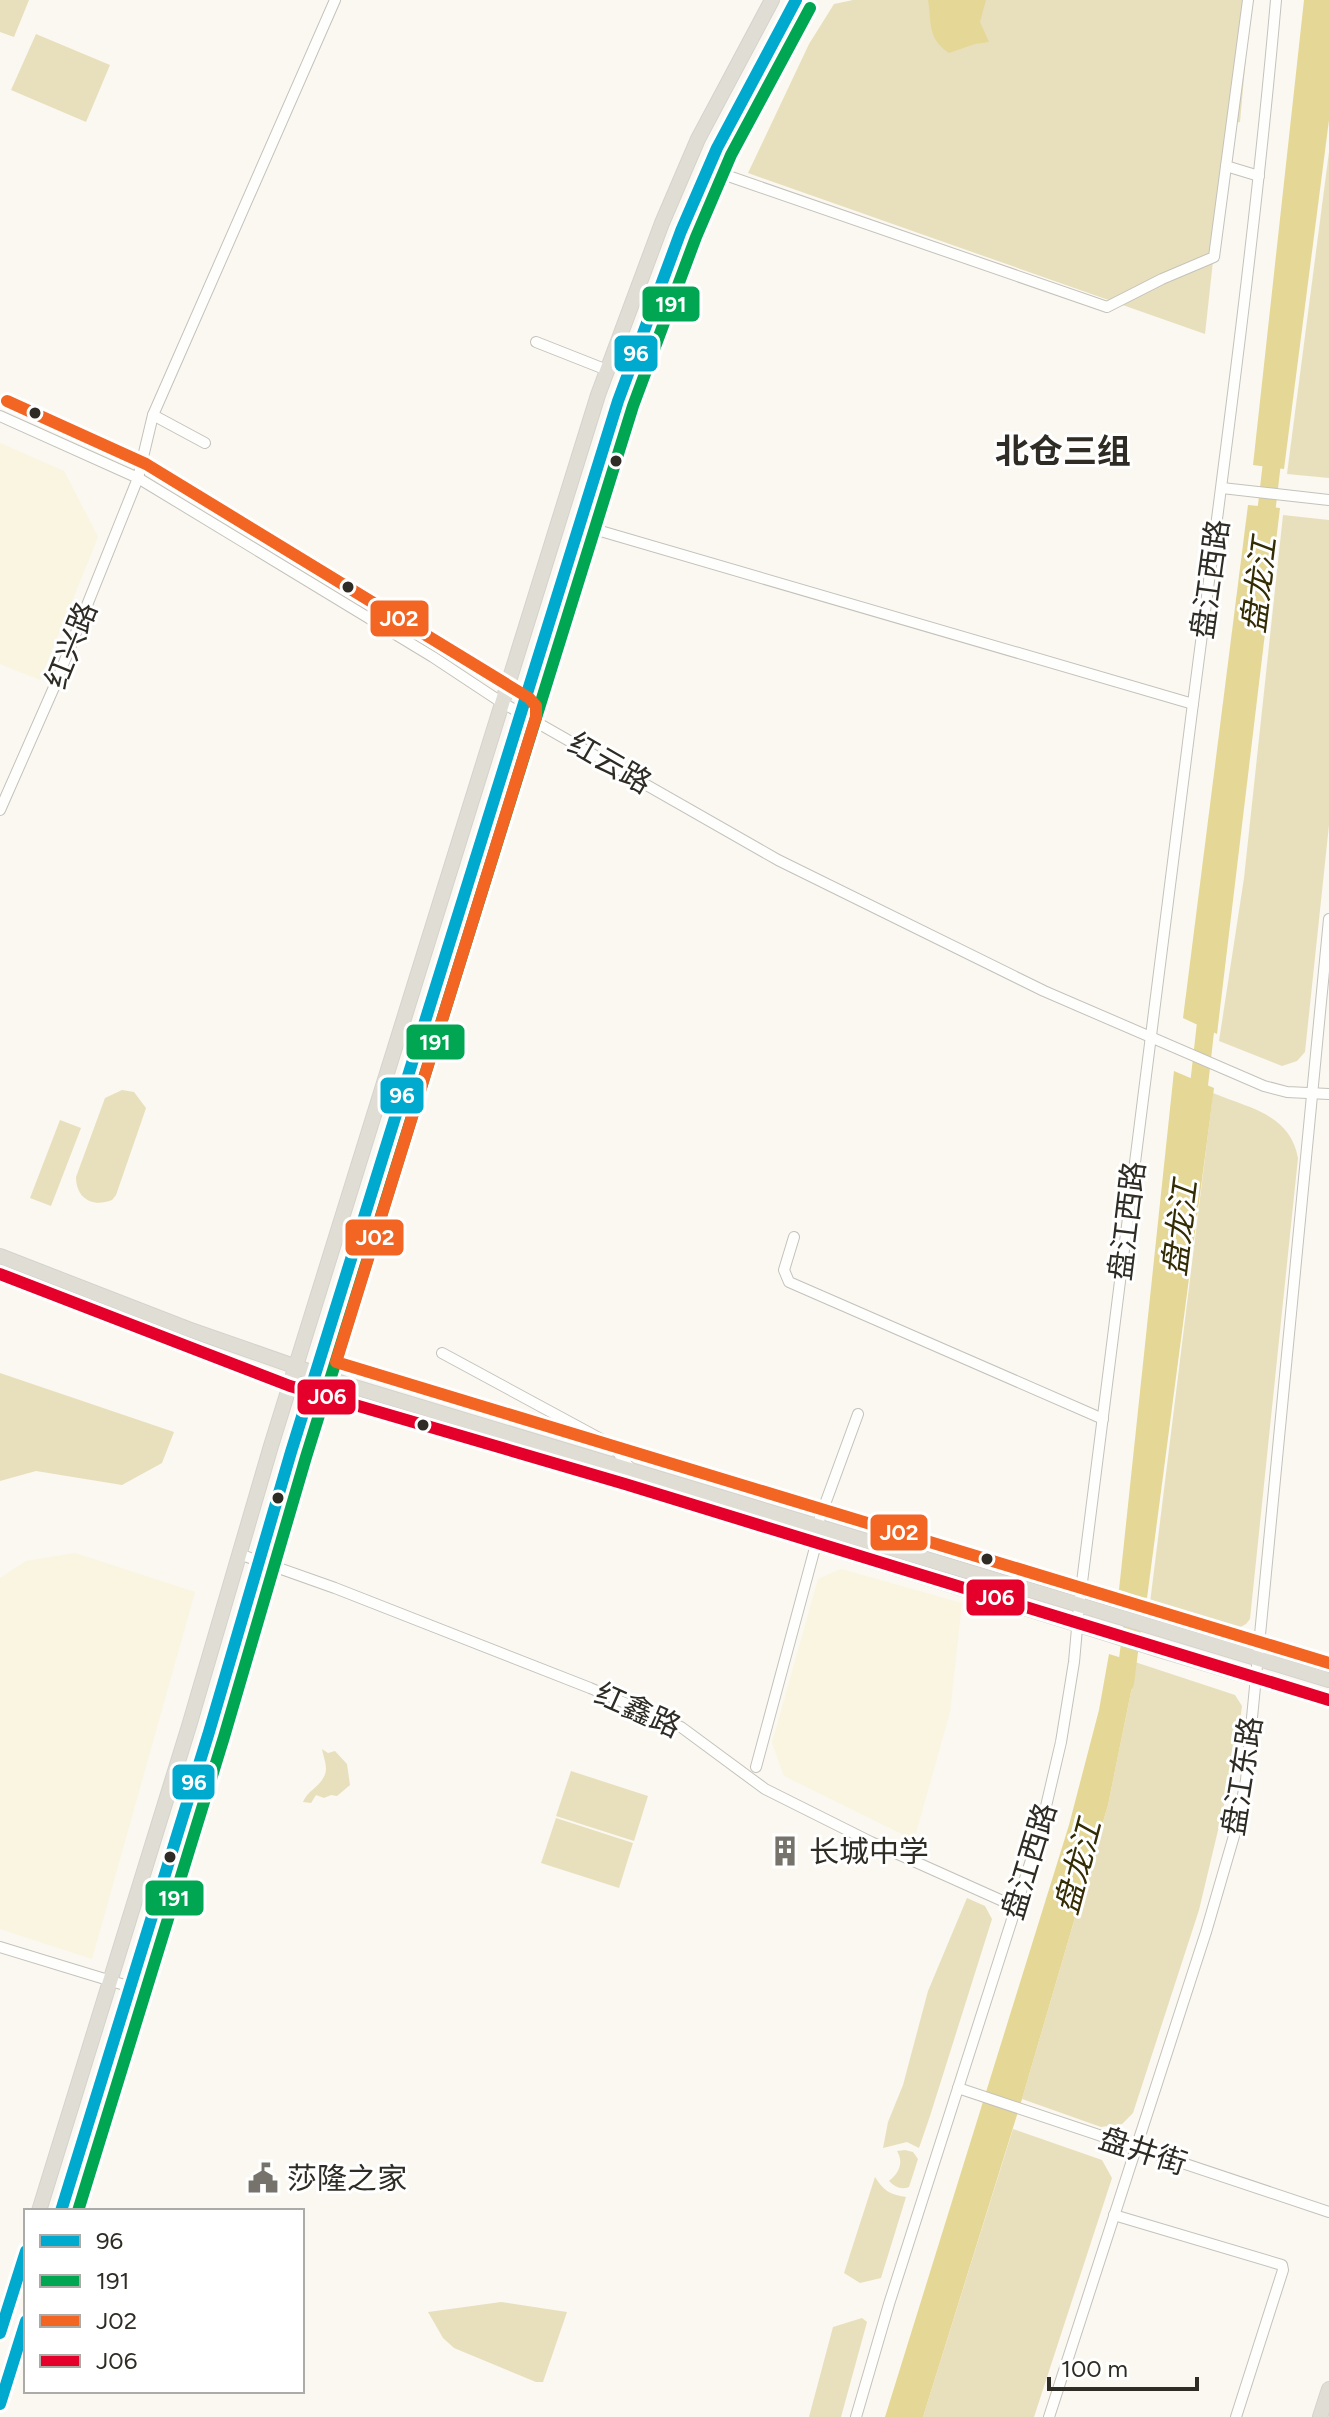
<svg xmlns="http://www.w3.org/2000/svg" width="1329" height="2417" font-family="Figtree,'Noto Sans SC',sans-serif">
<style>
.built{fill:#f9f5e0}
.green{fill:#e8e0bc}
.water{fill:#e5d795}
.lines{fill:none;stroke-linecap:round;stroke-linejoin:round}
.river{stroke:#e5d795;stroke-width:18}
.minor-casing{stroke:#c4c2bb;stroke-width:12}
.major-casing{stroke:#d4d2ce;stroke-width:16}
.minor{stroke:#fefefd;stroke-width:10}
.major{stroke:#e0ded4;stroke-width:14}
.bus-1-casing{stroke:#fff;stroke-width:18}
.bus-2-casing{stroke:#fff;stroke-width:18}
.bus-3-casing{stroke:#fff;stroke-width:18}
.bus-4-casing{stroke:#fff;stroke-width:18}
.bus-1{stroke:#00a9ce;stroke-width:12}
.bus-2{stroke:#00a651;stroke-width:12}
.bus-3{stroke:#f26522;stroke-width:12}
.bus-4{stroke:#e4002b;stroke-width:12}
.bus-dot{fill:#2e2c24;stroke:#fff;stroke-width:3}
.labels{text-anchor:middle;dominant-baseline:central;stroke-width:6;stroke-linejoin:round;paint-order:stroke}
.street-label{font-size:30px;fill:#2e2c24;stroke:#fff}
.poi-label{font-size:30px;fill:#2e2c24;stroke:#fff;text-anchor:start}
.water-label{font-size:32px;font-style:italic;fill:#342c03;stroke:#fff}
.quarter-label{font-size:34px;font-weight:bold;fill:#2e2c24;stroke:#fff}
.line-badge{stroke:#fff;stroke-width:3}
.badge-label{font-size:22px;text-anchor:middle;font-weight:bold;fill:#fff}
</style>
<rect width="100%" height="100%" fill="#faf8f1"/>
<g class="built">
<path d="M0,443L64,471L98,537L40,680L0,664Z"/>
<path d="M75,1553L195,1592L92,1959L0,1929V1578L26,1561Z"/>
<path d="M841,1569L962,1603L950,1712L914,1840L784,1776L772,1743L818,1579Z"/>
</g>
<g class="green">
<path d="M0,0H29L14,37L0,32Z"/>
<path d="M853,0H1251L1240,122L1228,124L1205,334L748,173L809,44L834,4Z"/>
<path d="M36,34L110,65L86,122L11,90Z"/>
<path d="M1329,152V478L1287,474Z"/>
<path d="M1283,515L1329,520V825L1305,1052L1297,1061L1282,1066L1219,1041L1244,878Z"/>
<path d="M122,1090L134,1092L146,1108L144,1114L116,1195L112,1200C92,1208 76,1198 76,1177L105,1098Z"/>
<path d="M1213,1093C1249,1108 1290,1114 1298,1158L1250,1619L1246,1624L1235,1630L1150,1603Z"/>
<path d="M60,1120L81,1128L51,1206L30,1198Z"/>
<path d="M0,1373L174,1432L162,1463L122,1485L36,1471L0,1481Z"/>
<path d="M1135,1662L1235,1695L1242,1706L1235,1759L1199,1910L1133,2113L1122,2124L1101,2127L1022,2099L1108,1805L1134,1677Z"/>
<path d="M322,1749L328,1753L335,1751L347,1764L350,1785L337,1796L331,1795L324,1798L316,1795L311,1803L303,1802C308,1789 325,1785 326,1769C326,1762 323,1755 322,1749Z"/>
<path d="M571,1771L648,1796L634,1841L556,1816Z"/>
<path d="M556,1818L633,1843L619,1888L541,1863Z"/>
<path d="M967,1898L985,1906L992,1919L930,2116L919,2148L907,2142L883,2148L888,2122L903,2085L928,1991Z"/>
<path d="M1013,2129L1102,2160L1112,2178L1034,2417H923Z"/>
<path d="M905,2150L913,2152L918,2159L909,2187C901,2190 895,2187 889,2181C899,2173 904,2163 897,2151Z"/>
<path d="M875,2177C883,2190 890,2195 906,2197L881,2278L860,2283L844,2273Z"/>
<path d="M501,2302L567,2312L543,2382H536L454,2348L443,2338L428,2312Z"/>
<path d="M862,2318L867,2322L841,2417H809L833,2327Z"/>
</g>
<g class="water">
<path d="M928,0H986L980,22L989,42L975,44L949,53C927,38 932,23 928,0Z"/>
<path d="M1304,0H1329V120L1284,469L1253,465Z"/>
<path d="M1248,505L1280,508L1217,1034L1183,1018Z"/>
<path d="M1174,1071L1214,1088L1147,1598L1119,1590Z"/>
<path d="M1109,1654L1135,1662L1134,1677L1108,1805L1093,1856L1022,2099L923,2417H885L1069,1825L1099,1710Z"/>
</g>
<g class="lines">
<g class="river">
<path d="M1264,531L1274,445"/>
<path d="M1197,1103L1208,1005"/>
<path d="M1125,1683L1139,1573"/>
</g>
<g class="minor-casing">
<g id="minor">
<path d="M1226,166L1259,176"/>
<path d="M708,169L1107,307L1162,279L1214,257L1248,0"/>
<path d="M536,342L607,370"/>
<path d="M153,415L205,443"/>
<path d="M0,416L138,478L433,657L501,702L778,860L1044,991L1264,1086L1287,1092L1329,1094"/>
<path d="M1222,488L1329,500"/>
<path d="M580,525L1193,704"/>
<path d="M0,810L55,685L138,478L153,415L335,0"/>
<path d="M794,1237L784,1270L789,1282L1103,1419"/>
<path d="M442,1353L612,1445L630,1468"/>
<path d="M817,1526L858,1414"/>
<path d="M239,1554L335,1588L590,1688L681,1727L765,1789L871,1842L1016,1907"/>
<path d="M756,1767L816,1544"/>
<path d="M0,1947L131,1987"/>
<path d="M958,2088L1329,2212"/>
<path d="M1114,2215L1282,2265L1283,2270L1236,2417"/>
<path d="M856,2417L889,2304L1040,1832L1061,1742L1074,1662L1079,1606C1117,1310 1153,1014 1191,719C1222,479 1255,240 1276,0"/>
<path d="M1049,2417L1206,1932L1236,1829L1246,1780L1329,919"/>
</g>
</g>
<g class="major-casing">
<g id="major">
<path d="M0,1256L188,1329L351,1386L1329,1680"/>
<path d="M0,1274L290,1386L625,1484L1163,1651L1329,1700"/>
<path d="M39,2211L189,1726L271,1446L598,395L662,223L698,139L772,0"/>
<path d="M61,2211L209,1732L291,1452L618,401L681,231L717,148L796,0"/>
<path d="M0,2333L26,2251"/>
<path d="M0,2404L26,2321"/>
<path d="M1320,2417L1329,2389"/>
</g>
</g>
<use href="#minor" class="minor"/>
<use href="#major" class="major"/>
<g class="bus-1-casing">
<g id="bus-1">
<path d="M61,2211L209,1732L291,1452L618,401L681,231L717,148L796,0"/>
<path d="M0,2333L26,2251"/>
<path d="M0,2404L26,2321"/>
</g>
</g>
<g class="bus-2-casing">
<path id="bus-2" d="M78,2211L224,1737L306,1457L633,406L696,237L731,155L810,8"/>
</g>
<g class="bus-3-casing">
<path id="bus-3" d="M7,401L146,464L529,698L536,706V717L336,1362L1329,1663"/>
</g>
<g class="bus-4-casing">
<path id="bus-4" d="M0,1274L290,1386L625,1484L1329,1700"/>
</g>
<use href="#bus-1" class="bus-1"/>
<use href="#bus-2" class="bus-2"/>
<use href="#bus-3" class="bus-3"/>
<use href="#bus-4" class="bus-4"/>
</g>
<defs>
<g id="building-bare" transform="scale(2.4)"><path d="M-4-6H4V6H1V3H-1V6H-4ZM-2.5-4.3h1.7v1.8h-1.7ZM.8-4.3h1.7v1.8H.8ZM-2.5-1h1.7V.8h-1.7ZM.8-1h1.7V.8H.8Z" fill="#75736c" stroke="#fff" stroke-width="2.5" paint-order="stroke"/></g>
<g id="civic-bare" transform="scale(2.4)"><path d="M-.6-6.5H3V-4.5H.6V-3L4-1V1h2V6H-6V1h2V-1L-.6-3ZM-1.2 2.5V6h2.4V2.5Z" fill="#75736c" stroke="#fff" stroke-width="2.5" paint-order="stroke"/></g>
</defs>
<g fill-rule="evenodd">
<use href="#building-bare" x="785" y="1851"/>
<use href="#civic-bare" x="263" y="2178"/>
</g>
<g class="bus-dot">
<circle cx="35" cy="413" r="7"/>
<circle cx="616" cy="461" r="7"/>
<circle cx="348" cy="587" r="7"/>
<circle cx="423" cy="1425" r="7"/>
<circle cx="278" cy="1498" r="7"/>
<circle cx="987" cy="1559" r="7"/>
<circle cx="170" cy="1857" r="7"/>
</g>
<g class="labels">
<g class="street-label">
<text transform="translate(1210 579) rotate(-82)">盘江西路</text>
<text transform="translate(71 645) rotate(-68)">红兴路</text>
<text transform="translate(610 763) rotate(30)">红云路</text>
<text transform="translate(1127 1221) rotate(-83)">盘江西路</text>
<text transform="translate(638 1710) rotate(24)">红鑫路</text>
<text transform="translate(1242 1776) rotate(-81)">盘江东路</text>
<text transform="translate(1029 1861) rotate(-73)">盘江西路</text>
<text transform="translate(1143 2151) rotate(18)">盘井街</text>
</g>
<g class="poi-label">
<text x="809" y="1851">长城中学</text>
<text x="287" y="2178">莎隆之家</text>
</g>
<g class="water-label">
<text transform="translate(1259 585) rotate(-83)">盘龙江</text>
<text transform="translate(1180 1228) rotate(-83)">盘龙江</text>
<text transform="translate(1078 1867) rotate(-75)">盘龙江</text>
</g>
<g class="quarter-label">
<text x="1063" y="451">北仓三组</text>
</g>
</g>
<g class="line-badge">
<rect x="641" y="285" width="60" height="38" rx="8" fill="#00a651"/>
<rect x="613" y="334" width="46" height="39" rx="8" fill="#00a9ce"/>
<rect x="369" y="599" width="61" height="39" rx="8" fill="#f26522"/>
<rect x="405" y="1023" width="61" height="38" rx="8" fill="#00a651"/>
<rect x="379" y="1076" width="46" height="39" rx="8" fill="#00a9ce"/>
<rect x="344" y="1218" width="61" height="39" rx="8" fill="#f26522"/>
<rect x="296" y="1378" width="61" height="38" rx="8" fill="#e4002b"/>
<rect x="869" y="1513" width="60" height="39" rx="8" fill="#f26522"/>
<rect x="965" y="1578" width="61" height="39" rx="8" fill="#e4002b"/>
<rect x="171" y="1763" width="45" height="38" rx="8" fill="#00a9ce"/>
<rect x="144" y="1879" width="61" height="38" rx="8" fill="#00a651"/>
</g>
<g class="badge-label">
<text x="671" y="312">191</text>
<text x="636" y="361">96</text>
<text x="399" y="626">J02</text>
<text x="435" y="1050">191</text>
<text x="402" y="1103">96</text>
<text x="375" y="1245">J02</text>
<text x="327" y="1404">J06</text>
<text x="899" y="1540">J02</text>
<text x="995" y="1605">J06</text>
<text x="194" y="1790">96</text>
<text x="174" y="1906">191</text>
</g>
<rect x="24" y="2209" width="280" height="184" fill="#ffffff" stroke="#ababa7" stroke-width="2"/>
<rect x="40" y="2235" width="40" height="12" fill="#00a9ce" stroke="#ababa7" stroke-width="2"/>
<text x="96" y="2249" font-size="24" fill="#2e2c24">96</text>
<rect x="40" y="2275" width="40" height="12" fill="#00a651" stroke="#ababa7" stroke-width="2"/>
<text x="96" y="2289" font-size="24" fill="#2e2c24">191</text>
<rect x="40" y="2315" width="40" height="12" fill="#f26522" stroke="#ababa7" stroke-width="2"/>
<text x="96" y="2329" font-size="24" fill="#2e2c24">J02</text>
<rect x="40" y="2355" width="40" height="12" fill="#e4002b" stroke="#ababa7" stroke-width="2"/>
<text x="96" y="2369" font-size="24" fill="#2e2c24">J06</text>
<path d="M1049 2377v12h148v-12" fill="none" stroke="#2e2c24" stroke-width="4"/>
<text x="1061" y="2377" font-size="24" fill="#2e2c24" stroke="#ffffff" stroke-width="6" paint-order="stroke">100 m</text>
</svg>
